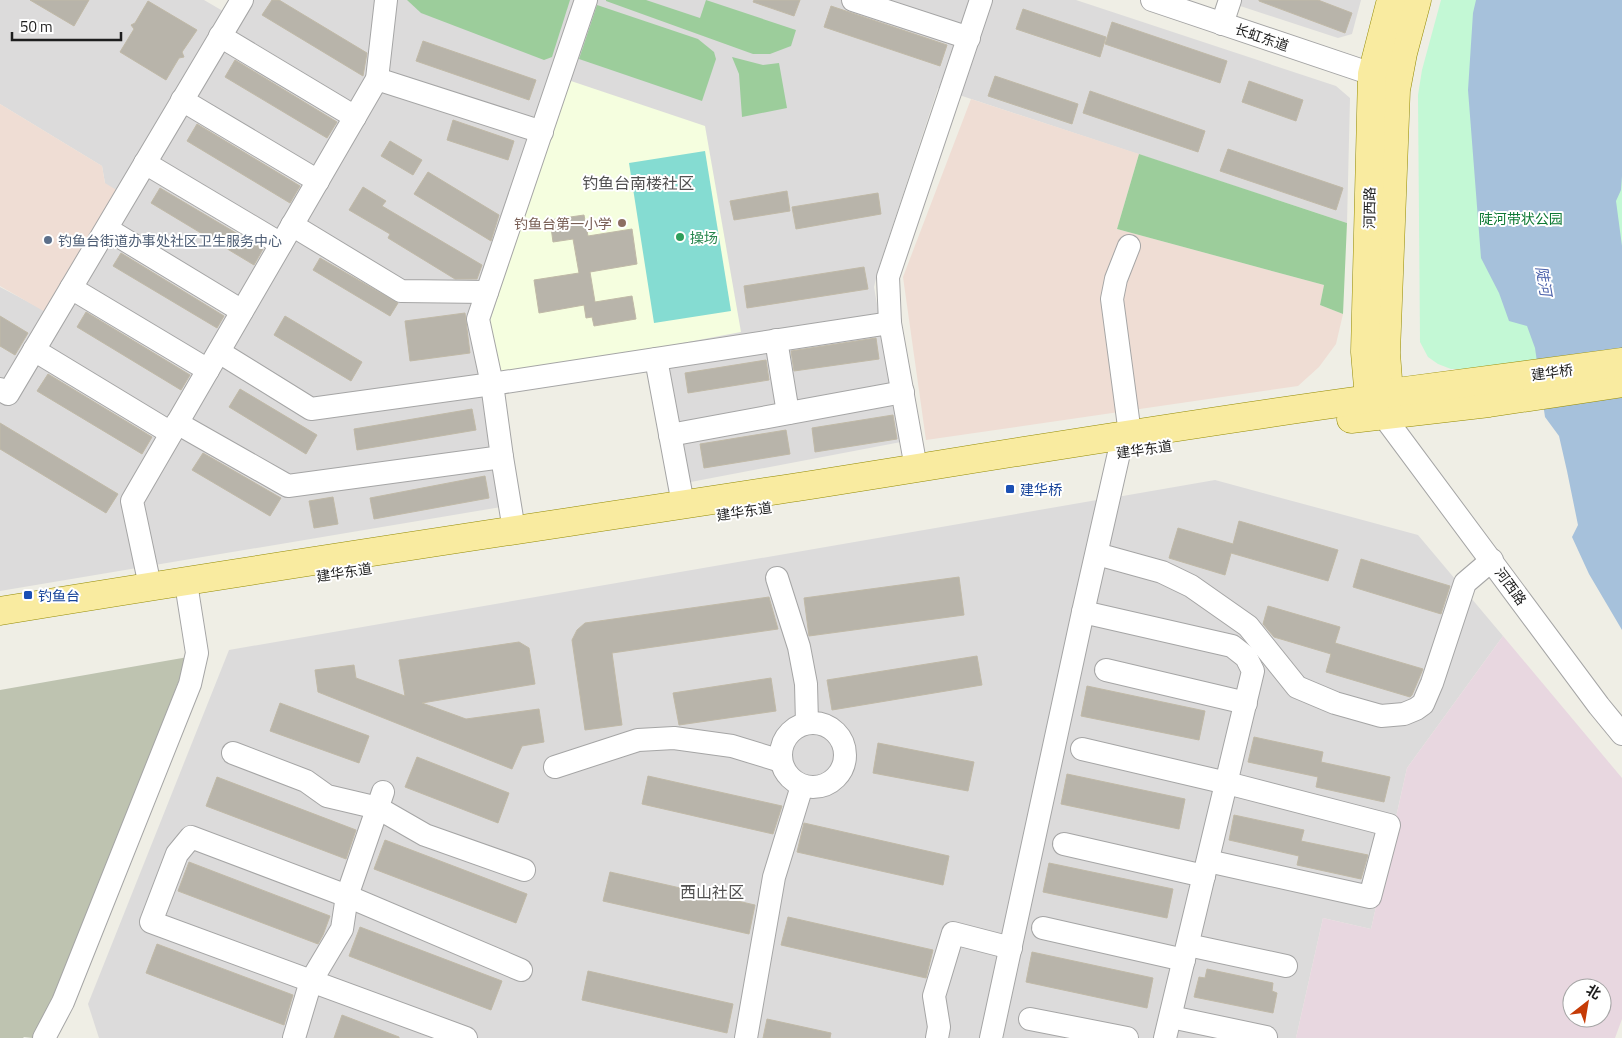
<svg xmlns="http://www.w3.org/2000/svg" width="1622" height="1038" font-family="'Titillium Web','Noto Sans SC',sans-serif">
<style>
.residential{fill:#dcdbdb}
.commercial{fill:#efddd4}
.industrial{fill:#e8d7e0;fill-rule:evenodd}
.education{fill:#f5fedf}
.construction{fill:#bec3b0}
.forest{fill:#9ccd9b}
.park{fill:#c3f8d5}
.pitch{fill:#85dcd2}
.water{fill:#a6c1db}
.building{fill:#b8b4aa;stroke:#c0b9a7}
.lines{fill:none;stroke-linecap:round;stroke-linejoin:round}
.minor-casing{stroke:#a5a5a5;stroke-width:24}
.major-casing{stroke:#948b05;stroke-width:29}
.minor{stroke:#fff;stroke-width:22}
.major{stroke:#f9eba0;stroke-width:28}
.education-dot{fill:#8d6e63;stroke:#fff;stroke-width:2}
.leisure-dot{fill:#2e9e5b;stroke:#fff;stroke-width:2}
.service-dot{fill:#5c6f8a;stroke:#fff;stroke-width:2}
.transit-dot{fill:#1a4fb4;stroke:#fff;stroke-width:2}
.labels{text-anchor:middle;dominant-baseline:central;stroke-width:4;stroke-linejoin:round;paint-order:stroke}
.street-label{font-size:14px;fill:#1e1e1e;stroke:#fff}
.park-label{font-size:14px;fill:#0f7a35;stroke:#fff}
.education-label{font-size:14px;fill:#785e54;stroke:#fff;text-anchor:end}
.leisure-label{font-size:14px;fill:#27864d;stroke:#fff;text-anchor:start}
.service-label{font-size:14px;fill:#4e5e75;stroke:#fff;text-anchor:start}
.transit-label{font-size:14px;fill:#164399;stroke:#fff;text-anchor:start}
.water-label{font-size:15px;font-style:italic;fill:#4d63ab;stroke:#fff}
.quarter-label{font-size:16px;fill:#515151;stroke:#fff}
</style>
<rect width="100%" height="100%" fill="#efeee5"/>
<g class="residential">
<path d="M0,0H204L228,14L236,0H1076L1336,86L1350,98L1347,223L938,88L878,270L874,287L901,442L675,485L656,349L494,373L507,506L0,591V287L53,315L105,183L102,166L0,104Z"/>
<path d="M1222,0H1361L1352,34L1338,38Z"/>
<path d="M1215,480L1418,535L1503,636L1407,768L1371,929L1323,918L1296,1038H1003L1117,497Z"/>
<path d="M1097,500L981,1038H99L88,1004L229,650Z"/>
</g>
<g class="commercial">
<path d="M971,99L1139,154L1117,229L1324,285L1320,305L1343,314L1336,344L1319,367L1298,386L926,440L903,277Z"/>
<path d="M0,104L102,166L105,183L123,194L52,316L0,286Z"/>
</g>
<path class="industrial" d="M1503,636L1622,778V1019L1615,1038H1296L1323,918L1371,929L1407,768ZM1572,988H1602V1018H1572Z"/>
<path class="education" d="M568,80L705,126L741,332L656,348L494,373L490,321Z"/>
<path class="construction" d="M188,657L56,997L33,1038L24,1037L23,1038H0V690Z"/>
<g class="forest">
<path d="M407,0H570L552,57L544,60L421,13Z"/>
<path d="M606,0H646L700,18L706,0L796,30L791,46L770,54H753L606,1Z"/>
<path d="M597,5L698,39L714,52L716,59L702,101L579,59Z"/>
<path d="M732,57L763,65L779,63L787,108L742,117L739,74Z"/>
<path d="M1139,154L1347,223L1343,314L1320,305L1324,285L1117,229Z"/>
</g>
<path class="park" d="M1441,0H1622V345L1476,369H1451L1438,364L1428,357L1420,342L1418,95L1422,70Z"/>
<path class="pitch" d="M705,151L731,311L654,323L629,163Z"/>
<path class="water" d="M1476,0H1622V176L1621,190L1616,201L1622,246V630L1589,574L1572,537L1578,525L1567,471L1559,436L1545,417L1535,348L1527,326L1509,321L1499,293L1481,258L1468,90L1473,13Z"/>
<g class="building">
<path d="M30,0H89L74,26Z"/>
<path d="M272,0H279L367,53L363,76L262,15Z"/>
<path d="M754,0H800L794,16L753,2Z"/>
<path d="M1259,0H1318L1352,13L1345,33L1259,1Z"/>
<path d="M148,1L197,30L182,52L184,57L179,58L166,80L120,52L134,29L131,25L135,23Z"/>
<path d="M831,6L947,45L940,66L824,27Z"/>
<path d="M1023,9L1106,37L1100,57L1016,29Z"/>
<path d="M1112,22L1227,61L1220,83L1105,44Z"/>
<path d="M423,41L536,80L529,100L416,61Z"/>
<path d="M235,60L337,122L327,138L225,77Z"/>
<path d="M995,76L1078,104L1072,124L988,96Z"/>
<path d="M1249,81L1303,100L1296,121L1242,102Z"/>
<path d="M1090,91L1205,131L1198,152L1083,113Z"/>
<path d="M453,120L514,141L508,160L447,140Z"/>
<path d="M197,124L300,186L290,203L187,141Z"/>
<path d="M390,141L422,160L413,175L381,156Z"/>
<path d="M1228,149L1343,188L1336,210L1220,171Z"/>
<path d="M428,172L499,215L491,241L414,194Z"/>
<path d="M363,187L386,201L382,206L482,265L477,279H455L388,238L390,234L349,210Z"/>
<path d="M160,188L263,249L254,265L151,203Z"/>
<path d="M787,191L790,211L734,220L730,201Z"/>
<path d="M878,193L881,214L796,229L792,207Z"/>
<path d="M584,215L588,236L632,229L637,264L590,272L595,302L632,296L636,319L594,326L592,317L586,318L584,305L539,313L534,280L579,273L573,239L553,242L550,220Z"/>
<path d="M121,253L224,316L217,328L113,266Z"/>
<path d="M320,258L398,303L390,316L313,270Z"/>
<path d="M864,267L868,289L747,308L744,286Z"/>
<path d="M86,312L190,375L181,390L77,327Z"/>
<path d="M465,313L470,353L410,361L405,321Z"/>
<path d="M0,316L28,333L15,355L0,346Z"/>
<path d="M285,316L362,362L351,381L274,335Z"/>
<path d="M876,338L879,359L794,371L791,351Z"/>
<path d="M766,360L769,380L688,393L685,373Z"/>
<path d="M48,374L152,437L142,454L37,391Z"/>
<path d="M240,389L317,435L306,454L229,407Z"/>
<path d="M472,409L476,430L357,450L354,429Z"/>
<path d="M893,415L897,439L815,452L812,428Z"/>
<path d="M0,423L118,494L106,513L0,449Z"/>
<path d="M786,430L790,454L704,468L700,444Z"/>
<path d="M203,453L281,498L270,516L192,470Z"/>
<path d="M485,476L489,498L374,519L370,498Z"/>
<path d="M333,497L338,524L314,528L309,501Z"/>
<path d="M1239,521L1338,550L1328,581L1231,553L1225,575L1169,558L1178,528L1233,544Z"/>
<path d="M1361,559L1450,586L1441,614L1353,587Z"/>
<path d="M959,577L964,615L809,636L804,598Z"/>
<path d="M769,597L778,629L612,653L622,725L585,730L572,640L577,630L585,623Z"/>
<path d="M1268,606L1340,627L1335,643L1423,669L1412,695L1410,697L1326,672L1331,654L1274,637L1263,624Z"/>
<path d="M519,642L529,648L535,684L422,703L466,719L539,709L544,742L522,746L512,769L318,692L315,670L354,665L356,678L405,696L399,660Z"/>
<path d="M977,656L982,685L832,710L827,680Z"/>
<path d="M771,678L776,711L679,725L673,693Z"/>
<path d="M1087,686L1205,711L1199,740L1081,716Z"/>
<path d="M280,703L369,736L359,763L270,731Z"/>
<path d="M1254,737L1323,752L1321,762L1390,777L1384,802L1316,787L1318,777L1248,762Z"/>
<path d="M878,743L974,762L968,791L873,773Z"/>
<path d="M417,757L509,793L498,823L405,787Z"/>
<path d="M1067,774L1185,799L1179,829L1061,804Z"/>
<path d="M648,776L782,806L773,834L642,804Z"/>
<path d="M217,777L356,830L346,859L206,806Z"/>
<path d="M1234,815L1304,830L1301,841L1368,855L1361,879L1297,865L1299,856L1229,840Z"/>
<path d="M804,823L949,856L943,885L797,852Z"/>
<path d="M385,840L527,894L516,923L374,869Z"/>
<path d="M189,862L330,916L323,935L318,944L178,891Z"/>
<path d="M1049,863L1173,889L1167,918L1043,892Z"/>
<path d="M610,872L755,905L749,934L603,901Z"/>
<path d="M788,917L933,950L926,978L781,945Z"/>
<path d="M360,927L502,981L491,1010L349,956Z"/>
<path d="M157,944L293,995L284,1025L146,973Z"/>
<path d="M1032,952L1153,978L1147,1008L1026,982Z"/>
<path d="M1207,969L1273,983L1272,991L1277,993L1273,1013L1194,997L1199,977L1205,978Z"/>
<path d="M588,971L733,1004L727,1033L582,1000Z"/>
<path d="M342,1015L399,1037V1038H334Z"/>
<path d="M767,1019L831,1033L830,1038H763Z"/>
</g>
<g class="lines">
<g class="minor-casing">
<g id="minor">
<path d="M853,0L969,38"/>
<path d="M1152,0L1372,74"/>
<path d="M1222,24L1230,0"/>
<path d="M220,36L355,117"/>
<path d="M377,79L542,132"/>
<path d="M182,100L318,181"/>
<path d="M145,163L281,244"/>
<path d="M292,225L401,291L487,292"/>
<path d="M107,229L242,311"/>
<path d="M71,288L208,370"/>
<path d="M776,340L788,413"/>
<path d="M34,350L171,433"/>
<path d="M219,352L311,409L492,384L890,323"/>
<path d="M656,359L683,504"/>
<path d="M0,389L8,394L242,0"/>
<path d="M1382,414L1599,706L1622,734"/>
<path d="M177,423L288,486L502,457"/>
<path d="M670,435L903,392"/>
<path d="M916,468L890,323L888,277L981,0"/>
<path d="M514,530L502,457L492,384L478,319L586,0"/>
<path d="M1097,554L1162,572L1191,586L1248,626L1297,687L1335,703L1381,716L1404,714L1416,709L1423,704L1432,683L1465,583L1492,560"/>
<path d="M777,578L799,647L806,684L807,723"/>
<path d="M150,586L132,501L377,79L386,0"/>
<path d="M1083,612L1232,646L1246,657L1253,671L1165,1038"/>
<path d="M1106,670L1246,703"/>
<circle cx="813" cy="755" r="32"/>
<path d="M1082,749L1227,783L1389,825L1370,897L1208,861"/>
<path d="M233,753L306,781L327,796L378,808L425,835L524,870"/>
<path d="M555,767L638,740L674,738L732,746L781,761"/>
<path d="M1064,844L1204,876"/>
<path d="M1043,928L1184,960"/>
<path d="M1188,945L1286,966"/>
<path d="M1171,1017L1266,1037"/>
<path d="M1030,1019L1127,1038"/>
<path d="M44,1038L63,1002L190,684L197,653L188,596L187,581"/>
<path d="M294,1038L311,981L342,929L347,896L383,792"/>
<path d="M466,1038L151,922L177,854L191,837L347,896L521,970"/>
<path d="M746,1038L774,877L802,786"/>
<path d="M937,1038L939,1027L934,996L953,933L1011,948"/>
<path d="M991,1038L1083,612L1119,453L1130,434L1112,299L1116,279L1129,246"/>
</g>
</g>
<g class="major-casing">
<g id="major">
<path d="M1384,410L1389,393L1386,353L1396,90L1403,53L1417,0"/>
<path d="M1380,412L1369,399L1365,352L1372,74L1391,0"/>
<path d="M1351,419L1489,403L1622,383"/>
<path d="M0,611C266,567 532,528 798,487C988,457 1178,425 1369,399L1389,393L1622,362"/>
</g>
</g>
<use href="#minor" class="minor"/>
<use href="#major" class="major"/>
</g>
<circle class="education-dot" cx="622" cy="223" r="5"/>
<circle class="leisure-dot" cx="680" cy="237" r="5"/>
<circle class="service-dot" cx="48" cy="240" r="5"/>
<g class="transit-dot">
<rect x="1005" y="484" width="10" height="10" rx="2.5"/>
<rect x="23" y="590" width="10" height="10" rx="2.5"/>
</g>
<g class="labels">
<g class="street-label">
<text transform="translate(1262 37) rotate(19)">长虹东道</text>
<text transform="translate(1369 208) rotate(-89)">河西路</text>
<text transform="translate(1552 372) rotate(-8)">建华桥</text>
<text transform="translate(1144 449) rotate(-8)">建华东道</text>
<text transform="translate(744 511) rotate(-9)">建华东道</text>
<text transform="translate(344 572) rotate(-9)">建华东道</text>
<text transform="translate(1511 586) rotate(54)">河西路</text>
</g>
<g class="park-label">
<text x="1521" y="218">陡河带状公园</text>
</g>
<g class="education-label">
<text x="612" y="223">钓鱼台第一小学</text>
</g>
<g class="leisure-label">
<text x="690" y="237">操场</text>
</g>
<g class="service-label">
<text x="58" y="240">钓鱼台街道办事处社区卫生服务中心</text>
</g>
<g class="transit-label">
<text x="1020" y="489">建华桥</text>
<text x="38" y="595">钓鱼台</text>
</g>
<g class="water-label">
<text transform="translate(1544 281) rotate(80)">陡河</text>
</g>
<g class="quarter-label">
<text x="638" y="183">钓鱼台南楼社区</text>
<text x="712" y="892">西山社区</text>
</g>
</g>
<g transform="translate(1587 1003) rotate(31)"><circle r="24" fill="#ffffff" stroke="#a5a5a5"/>
<path d="M0-4L9 19L0 12L-9 19Z" fill="#c63b06"/>
<text y="-8" font-size="14" font-weight="bold" text-anchor="middle" fill="#1e1e1e">北</text>
</g>
<path d="M12 32v8h109v-8" fill="none" stroke="#1e1e1e" stroke-width="2.5"/>
<text x="20" y="32" font-size="15" fill="#1e1e1e" stroke="#ffffff" stroke-width="4" paint-order="stroke">50 m</text>
</svg>
